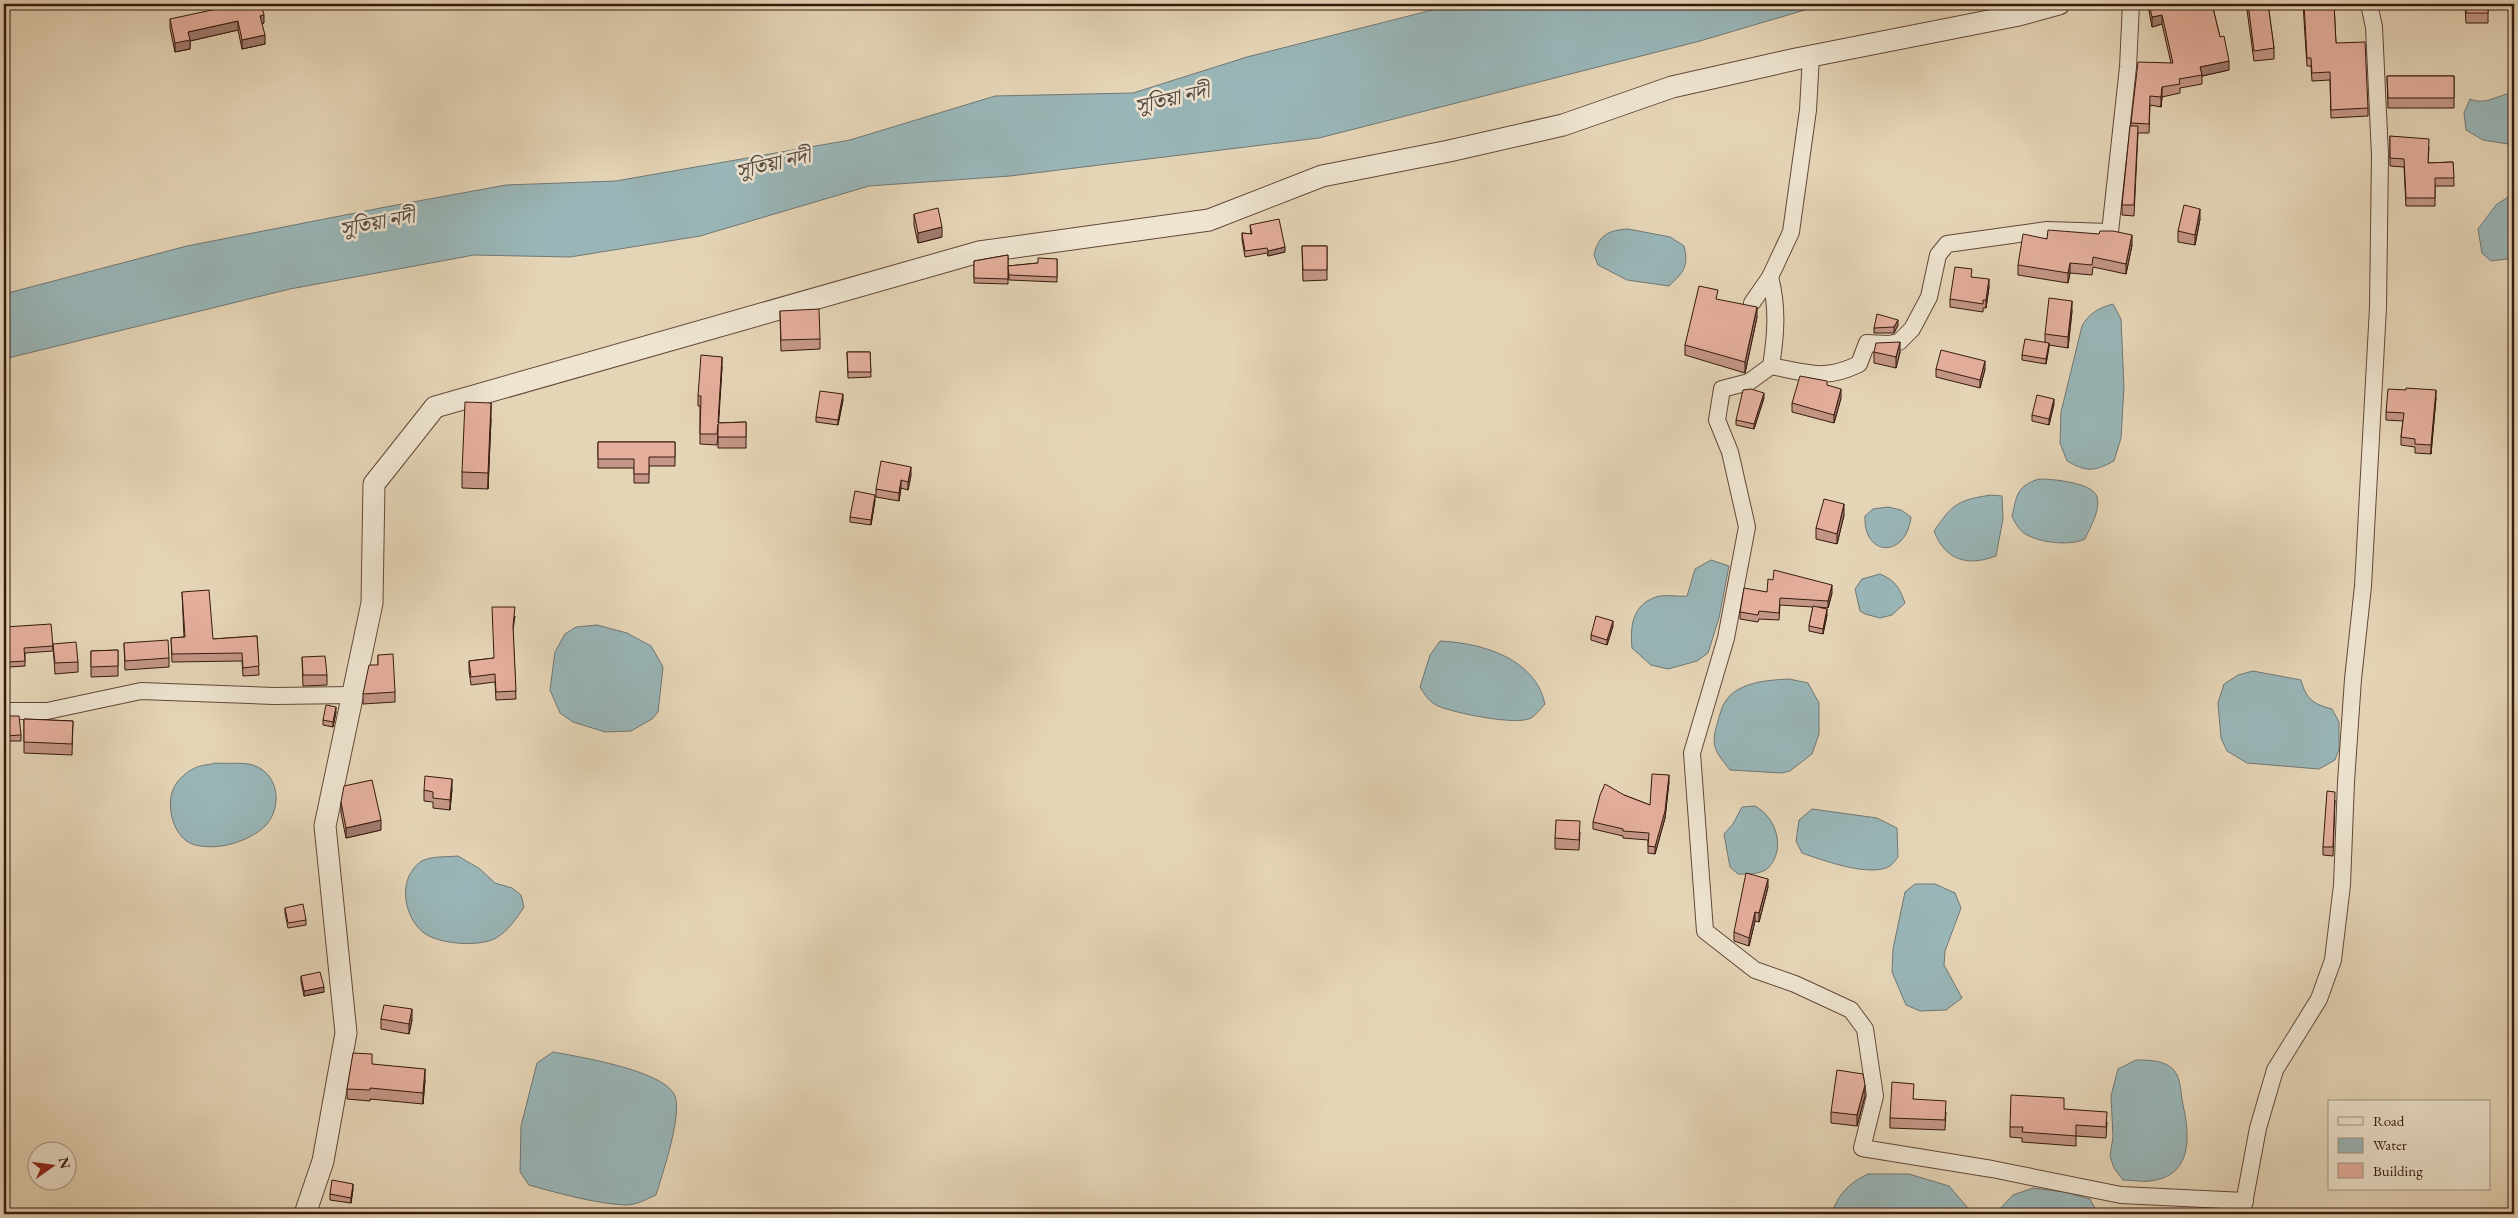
<svg xmlns="http://www.w3.org/2000/svg" width="2518" height="1218" font-family="'EB Garamond','Noto Serif Bengali',serif">
<style>
.water{fill:#99b6b8;stroke:#717774}
.lines{fill:none;stroke-linecap:round;stroke-linejoin:round}
.minor-casing{stroke:#624838;stroke-width:18}
.tertiary-casing{stroke:#624838;stroke-width:23}
.minor{stroke:#eee4d0;stroke-width:16}
.tertiary{stroke:#eee4d0;stroke-width:21}
.wall{fill:#c49687;stroke:#36190d}
.shaded-wall{fill:#a07a6e;stroke:#36190d}
.building{fill:#e4af9d;stroke:#36190d}
.labels{text-anchor:middle;dominant-baseline:central;stroke-width:5;stroke-linejoin:round;paint-order:stroke}
.water-label{font-size:21px;font-style:italic;fill:#544840;stroke:#eee4d0}
</style>
<rect width="100%" height="100%" fill="#e5d5b7"/>
<filter id="stains"><feTurbulence type="fractalNoise" baseFrequency=".004" numOctaves="4"/><feColorMatrix values="0 0 0 0 .2 0 0 0 0 .09 0 0 0 0 .02 0 0 0 .5 -.17"/></filter>
<radialGradient id="worn" r=".72"><stop offset=".6" stop-color="#630" stop-opacity="0"/><stop offset="1" stop-color="#630" stop-opacity=".3"/></radialGradient>
<g class="water">
<path d="M1456,4H1825L1700,41L1319,138L1010,176L869,186L700,236L570,257L474,255L290,289L4,359V294L187,246L391,206L506,185L616,181L850,140L995,96L1133,93L1247,57Z"/>
<path d="M2514,93V145L2483,140L2466,130L2464,113L2470,99C2486,106 2498,94 2514,93Z"/>
<path d="M2514,193V258L2491,261L2482,253L2478,229L2496,205Z"/>
<path d="M1628,229L1670,237L1684,246C1689,266 1684,272 1669,286L1627,280L1598,265L1594,255C1598,235 1609,230 1628,229Z"/>
<path d="M2113,304L2121,319L2124,387L2121,438L2114,461C2093,472 2087,472 2067,461L2060,443L2061,412L2082,326C2089,313 2099,308 2113,304Z"/>
<path d="M2039,479C2051,479 2093,482 2097,497C2101,510 2090,527 2085,539C2071,546 2042,543 2027,535C2020,532 2015,523 2012,516C2017,496 2016,486 2039,479Z"/>
<path d="M1991,495L2002,496L2003,519L1996,556C1967,567 1945,560 1934,531C1953,503 1959,500 1991,495Z"/>
<path d="M1888,507L1901,510L1911,517C1906,559 1863,557 1865,516L1873,509Z"/>
<path d="M1711,560L1729,566L1719,618L1708,653L1697,661L1668,669L1651,665L1632,648C1630,627 1632,605 1656,597C1665,594 1678,597 1687,596L1695,569Z"/>
<path d="M1880,574C1896,581 1899,587 1905,603L1892,615L1880,618L1865,614L1860,611L1855,589L1862,579Z"/>
<path d="M597,625L627,633L651,646L663,667L658,712L652,719L631,731L605,732L573,722L560,713L550,690L555,652L565,634L576,627Z"/>
<path d="M1440,641C1482,643 1535,658 1545,704C1541,708 1536,715 1531,718C1517,726 1454,713 1438,706C1429,702 1425,695 1420,687L1430,655Z"/>
<path d="M2253,671L2301,680C2306,699 2313,704 2332,709L2339,722V749L2335,760L2319,769L2247,763L2227,751L2221,738L2218,703L2224,684L2238,675Z"/>
<path d="M1789,679L1808,683L1819,703V734L1812,754L1790,771L1782,773L1730,770C1715,751 1710,746 1718,721C1720,715 1721,708 1725,702C1737,682 1768,680 1789,679Z"/>
<path d="M215,763C227,764 243,762 253,765C283,775 283,816 258,832C240,844 213,851 192,844C172,836 164,801 176,784C179,779 188,771 193,769C199,765 209,765 215,763Z"/>
<path d="M1755,806C1776,817 1786,848 1769,867C1762,875 1747,874 1738,874L1730,867L1724,834L1733,824L1742,807Z"/>
<path d="M1812,809L1877,818L1897,828L1898,857C1896,859 1893,864 1890,866C1871,878 1822,860 1802,853L1796,841L1799,820Z"/>
<path d="M458,856L480,869L495,883L512,888L521,895L524,907C517,918 508,931 496,938C480,947 444,944 429,936C409,926 400,895 409,876C412,870 418,862 424,860C434,856 448,857 458,856Z"/>
<path d="M1915,884H1935L1955,893L1961,908L1945,951L1944,965L1962,998L1946,1010L1920,1011L1906,1005L1892,972L1893,949L1905,892Z"/>
<path d="M553,1052C580,1057 661,1070 674,1094C684,1111 662,1175 656,1195C646,1199 637,1205 626,1205C597,1204 557,1193 529,1185L520,1172L521,1126L537,1063Z"/>
<path d="M2136,1060C2149,1060 2170,1060 2177,1075C2181,1083 2181,1096 2183,1105C2190,1136 2193,1176 2150,1181C2142,1182 2132,1180 2123,1180L2114,1168L2110,1156L2113,1137L2111,1096L2118,1069Z"/>
<path d="M1868,1174H1909L1949,1186L1967,1207L1968,1214H1832C1837,1195 1850,1182 1868,1174Z"/>
<path d="M2033,1188L2065,1192L2090,1199L2098,1214H1995L2013,1195Z"/>
</g>
<g class="lines">
<g class="minor-casing">
<g id="minor">
<path d="M1770,277C1778,307 1776,335 1771,366L1749,382L1722,389L1717,420L1730,452L1747,527L1726,638L1692,753L1705,931L1755,970L1795,984L1851,1010L1865,1029L1875,1096L1862,1148L1992,1169L2121,1195L2245,1201"/>
<path d="M1752,303L1770,277L1791,232L1808,110L1811,56"/>
<path d="M1771,366C1807,373 1824,381 1859,364L1867,343L1888,344L1899,342L1912,329L1929,297L1938,255L1947,244L2047,230L2110,232L2128,67L2131,4"/>
<path d="M4,711H47L141,691L273,696L354,695"/>
<path d="M2242,1214L2258,1128L2275,1070L2319,999L2333,960L2342,885L2346,782L2353,679L2363,586L2378,307L2380,155L2374,27L2369,4"/>
</g>
</g>
<g class="tertiary-casing">
<path id="tertiary" d="M305,1214L323,1161L346,1033L325,826L372,603L374,484L435,407L979,252L1209,220L1322,176L1449,151L1563,125L1672,87L1796,59L2019,15L2059,4"/>
</g>
<use href="#minor" class="minor"/>
<use href="#tertiary" class="tertiary"/>
</g>
<g class="wall">
<path d="M2149,4H2212L2220,37L2229,70L2202,76V84L2180,88V93L2162,97L2161,107L2150,105L2149,133H2138L2134,216L2122,215V205L2131,123L2171,63L2162,24L2152,27L2149,11Z"/>
<path d="M2247,4H2268L2274,48V59L2254,61L2247,10Z"/>
<path d="M2303,4H2346L2335,7L2334,4L2336,43L2368,108V116L2331,118L2330,80L2312,81L2311,66H2307Z"/>
<path d="M2465,4H2514V7L2488,8V23H2466Z"/>
<path d="M170,19L264,23L262,24L265,44L242,49L238,30L190,41V49L175,52L170,28Z"/>
<path d="M2387,76H2454V108H2388Z"/>
<path d="M2390,136L2429,147L2428,163L2453,162L2454,186H2435V206H2406L2404,167L2390,166Z"/>
<path d="M914,214L942,237L918,243L914,225Z"/>
<path d="M2200,219L2195,245L2178,242V231Z"/>
<path d="M1250,225L1285,252L1268,256L1267,253L1245,257L1242,239V233L1251,234Z"/>
<path d="M2047,239L2132,245L2126,274L2093,267L2092,275L2070,273L2068,283L2018,275V265Z"/>
<path d="M1302,246H1327V280L1303,281Z"/>
<path d="M1008,255V284L974,283V261Z"/>
<path d="M1057,259V282L1009,280L1008,266L1038,263Z"/>
<path d="M1972,277L1989,287L1986,308H1983V312L1950,307V299Z"/>
<path d="M1718,300L1757,317L1745,373L1685,355V345Z"/>
<path d="M780,311L820,339V349L781,351Z"/>
<path d="M2072,311L2068,348L2049,345L2046,364L2022,360V355L2045,342V334Z"/>
<path d="M1898,325L1894,333H1874V328Z"/>
<path d="M847,352H870L871,377L848,378Z"/>
<path d="M1874,352H1900L1896,368L1874,363Z"/>
<path d="M722,367L718,423L746,422V448H718V435L717,445L700,444V406H698V396Z"/>
<path d="M1936,369H1985L1980,388L1936,377Z"/>
<path d="M1827,386L1841,398L1834,423L1792,412V403Z"/>
<path d="M1764,398L1754,429L1736,425V420Z"/>
<path d="M2436,398L2431,454L2415,453V447L2401,445V437L2403,421L2386,420V412Z"/>
<path d="M843,400L838,425L816,422V417Z"/>
<path d="M2054,404L2049,425L2032,421V415Z"/>
<path d="M491,419L488,489L462,488V472Z"/>
<path d="M598,442H675V466H649V483H634V468H598Z"/>
<path d="M911,475L908,490L901,488L899,501L876,497V489Z"/>
<path d="M875,500L871,525L850,522V517Z"/>
<path d="M1844,515L1837,544L1816,539V528Z"/>
<path d="M1773,580L1832,593L1828,608L1819,607L1827,615L1823,634L1809,631V626L1813,607L1780,605L1779,620L1759,619L1758,622L1740,619V612L1767,592Z"/>
<path d="M182,592L213,639L257,636L259,675L243,676L242,661L172,662L171,638L184,637Z"/>
<path d="M515,616L513,631L516,699L496,700L495,682L471,685L469,670V661L494,658Z"/>
<path d="M1613,626L1607,645L1591,640V635Z"/>
<path d="M5,627L53,646V651L25,653V666L9,667Z"/>
<path d="M124,643L169,658V667L125,670Z"/>
<path d="M53,644L78,662V672L55,674Z"/>
<path d="M118,650V676L91,677V651Z"/>
<path d="M378,655L395,692V702L363,704V694L378,665Z"/>
<path d="M302,657L327,675V685L303,686Z"/>
<path d="M336,712L333,727L323,725V720Z"/>
<path d="M4,716L21,735V741H4Z"/>
<path d="M24,719L73,721L72,755L24,753Z"/>
<path d="M1669,782L1665,818L1655,854L1648,853V840L1623,838V836L1593,829V822L1624,795L1650,805Z"/>
<path d="M452,789L450,810L433,808V802L424,801V790Z"/>
<path d="M2335,800L2333,856L2323,855V847Z"/>
<path d="M341,802L381,830L346,838L341,813Z"/>
<path d="M1580,832L1579,850L1555,849V838Z"/>
<path d="M1768,887L1759,922L1755,921L1749,946L1734,941V932Z"/>
<path d="M285,908L306,920V925L288,928L285,913Z"/>
<path d="M301,976L324,992L304,996L301,981Z"/>
<path d="M381,1019L412,1020L409,1034L381,1029Z"/>
<path d="M372,1064L425,1080L423,1104L370,1099V1101L347,1099V1089Z"/>
<path d="M1865,1096L1857,1126L1831,1123V1112Z"/>
<path d="M1913,1099L1946,1112L1945,1130L1890,1128V1118Z"/>
<path d="M2064,1109L2107,1122L2106,1138L2076,1136V1146L2022,1142V1138L2010,1137V1127Z"/>
<path d="M353,1189L351,1203L330,1200V1194Z"/>
</g>
<g class="shaded-wall">
<path d="M2335,4H2346L2335,7Z"/>
<path d="M264,15V23L260,24V16Z"/>
<path d="M2162,15V24L2152,27V17Z"/>
<path d="M238,21V30L190,41V49L175,52V43L188,32Z"/>
<path d="M265,35V44L242,49V40Z"/>
<path d="M2229,61V70L2202,76L2200,67Z"/>
<path d="M2162,87V97L2161,107V97Z"/>
<path d="M2200,209V219L2195,245V235Z"/>
<path d="M942,227V237L918,243V233Z"/>
<path d="M2132,235V245L2126,274V264Z"/>
<path d="M1285,247V252L1268,256V251Z"/>
<path d="M2070,263V273L2068,283V273Z"/>
<path d="M1989,279V287L1986,308V300Z"/>
<path d="M2072,301V311L2068,348V337Z"/>
<path d="M1757,307V317L1745,373V362Z"/>
<path d="M1898,320V325L1894,333V327Z"/>
<path d="M1900,342V352L1896,368V357Z"/>
<path d="M2049,343V348L2046,364V359Z"/>
<path d="M722,357V367L718,434V423Z"/>
<path d="M1985,361V369L1980,388V380Z"/>
<path d="M1841,389V398L1834,423V415Z"/>
<path d="M2436,390V398L2431,454V445Z"/>
<path d="M1764,393V398L1754,429V424Z"/>
<path d="M843,394V400L838,425V420Z"/>
<path d="M2054,399V404L2049,425V419Z"/>
<path d="M491,403V419L488,489V473Z"/>
<path d="M911,467V475L908,490V482Z"/>
<path d="M901,480V488L899,501V493Z"/>
<path d="M875,495V500L871,525V520Z"/>
<path d="M1844,504V515L1837,544V534Z"/>
<path d="M1832,585V593L1828,608V601Z"/>
<path d="M1827,609V615L1823,634V629Z"/>
<path d="M1613,621V626L1607,645V640Z"/>
<path d="M336,707V712L333,727V722Z"/>
<path d="M1669,775V782L1665,818L1655,854V847Z"/>
<path d="M452,779V789L450,810V800Z"/>
<path d="M381,820V830L346,838V828Z"/>
<path d="M1768,879V887L1759,922V913Z"/>
<path d="M1755,912V921L1749,946V938Z"/>
<path d="M324,987V992L304,996V991Z"/>
<path d="M412,1009V1020L409,1034V1024Z"/>
<path d="M425,1069V1080L423,1104V1093Z"/>
<path d="M1865,1085V1096L1857,1126V1115Z"/>
<path d="M353,1184V1189L351,1203V1198Z"/>
</g>
<g class="building">
<path d="M240,4H261L264,15L260,16L265,35L242,40L238,21L188,32L190,40L175,43L170,19Z"/>
<path d="M2149,4H2212L2220,37L2224,36L2229,61L2200,67L2202,75L2179,79L2180,84L2162,87L2161,97L2150,96L2149,124L2131,123L2138,62L2173,63L2162,15L2152,17Z"/>
<path d="M2248,4H2268L2274,48L2254,51Z"/>
<path d="M2304,4H2334L2336,43L2365,42L2368,108L2331,110L2330,72L2312,73L2311,58H2307Z"/>
<rect x="2466" y="4" width="22" height="9"/>
<path d="M2387,76H2454V98H2388Z"/>
<path d="M2130,126H2138L2134,205H2122Z"/>
<path d="M2390,136L2429,139L2428,163L2453,162L2454,178H2435V198H2406L2404,159L2390,158Z"/>
<path d="M2184,205L2200,209L2195,235L2178,231Z"/>
<path d="M938,208L942,227L918,233L914,214Z"/>
<path d="M1279,219L1285,247L1268,251L1267,248L1245,251L1242,233L1252,234L1250,225Z"/>
<path d="M2048,230L2099,234L2100,231H2113L2132,235L2126,264L2093,257L2092,265L2070,263L2068,273L2018,265L2023,234L2047,239Z"/>
<path d="M1302,246H1327V270H1303Z"/>
<path d="M1008,255V279L974,278V261Z"/>
<path d="M1038,258L1057,259V277L1009,275L1008,266L1038,263Z"/>
<path d="M1955,267L1972,269L1971,277L1989,279L1986,300H1983V304L1950,299Z"/>
<path d="M1699,286L1718,290L1716,299L1757,307L1745,362L1685,345Z"/>
<path d="M2049,298L2072,301L2068,337L2045,334Z"/>
<path d="M819,309L820,339L781,340L780,311Z"/>
<path d="M1877,314L1898,320L1894,327L1874,328Z"/>
<path d="M2025,339L2049,343L2046,359L2022,355Z"/>
<path d="M1900,342L1896,357L1874,352L1876,343Z"/>
<path d="M1941,350L1985,361L1980,380L1936,369Z"/>
<path d="M847,352H870L871,372H848Z"/>
<path d="M701,355L722,357L718,423L746,422V437H718V424L717,434H700L701,396H698Z"/>
<path d="M1800,376L1827,381V385L1841,389L1834,415L1792,403Z"/>
<path d="M2406,388L2436,390L2431,445L2415,444V439L2401,437L2404,413L2386,412L2388,389L2406,390Z"/>
<path d="M1751,389L1764,393L1754,424L1736,420L1743,390Z"/>
<path d="M820,391L843,394L838,420L816,417Z"/>
<path d="M2037,395L2054,399L2049,419L2032,415Z"/>
<path d="M465,402L491,403L488,473L462,472Z"/>
<path d="M598,442H675V457H649V474H634V459H598Z"/>
<path d="M881,461L911,467L908,482L901,480L899,493L876,489Z"/>
<path d="M855,491L875,495L871,520L850,517Z"/>
<path d="M1824,499L1844,504L1837,534L1816,528Z"/>
<path d="M1774,570L1832,585L1828,601L1780,598L1779,613L1759,611L1758,615L1740,612L1744,588L1767,592L1768,579L1773,580Z"/>
<path d="M209,590L213,639L257,636L259,666L243,668L242,653L172,654L171,638L185,637L182,592Z"/>
<path d="M1813,606L1827,609L1823,629L1809,626Z"/>
<path d="M492,607H515L513,626L516,691L496,692L495,674L471,677L469,661L494,658Z"/>
<path d="M1596,616L1613,621L1607,640L1591,635Z"/>
<path d="M51,624L53,646L24,648L25,661L9,662L5,627Z"/>
<path d="M168,640L169,658L125,661L124,643Z"/>
<path d="M76,642L78,662L55,663L53,644Z"/>
<path d="M118,650V666L91,667V651Z"/>
<path d="M393,654L395,692L363,694L369,665H378V655Z"/>
<path d="M325,656L327,675H303L302,657Z"/>
<path d="M326,705L336,707L333,722L323,720Z"/>
<path d="M4,716H19L21,735L4,736Z"/>
<path d="M24,719L73,721L72,744L24,742Z"/>
<path d="M1652,774L1669,775L1665,811L1655,847L1648,846L1649,833L1623,831V829L1593,822L1600,795L1605,784L1624,795L1650,805Z"/>
<path d="M425,776L452,779L450,800L433,798V792L424,790Z"/>
<path d="M372,780L381,820L346,828L341,802L344,786Z"/>
<path d="M2327,791L2335,792L2333,847H2323Z"/>
<path d="M1556,820L1580,821L1579,840L1555,838Z"/>
<path d="M1746,873L1768,879L1759,913L1755,912L1749,938L1734,932Z"/>
<path d="M303,904L306,920L288,923L285,908Z"/>
<path d="M320,972L324,987L304,991L301,976Z"/>
<path d="M384,1005L412,1009L409,1024L381,1019Z"/>
<path d="M353,1053L372,1054V1064L425,1069L423,1093L370,1088V1090L347,1089Z"/>
<path d="M1837,1070L1863,1074L1865,1085L1857,1115L1831,1112Z"/>
<path d="M1892,1082L1914,1084L1913,1099L1946,1101L1945,1120L1890,1118Z"/>
<path d="M2011,1095L2064,1098V1109L2107,1112L2106,1127L2076,1125V1136L2022,1132L2023,1127H2010Z"/>
<path d="M332,1180L353,1184L351,1198L330,1194Z"/>
</g>
<g class="labels">
<g class="water-label">
<text transform="translate(1172 98) rotate(-13)">সুতিয়া নদী</text>
<text transform="translate(773 163) rotate(-13)">সুতিয়া নদী</text>
<text transform="translate(377 222) rotate(-11)">সুতিয়া নদী</text>
</g>
</g>
<rect width="2518" height="1218" fill="none" stroke="#e5d5b7" stroke-width="20"/>
<rect x="5" y="5" width="2508" height="1208" fill="none" stroke="#36190d" stroke-width="2.5"/>
<rect x="10" y="10" width="2498" height="1198" fill="none" stroke="#36190d"/>
<rect x="2328" y="1100" width="162" height="90" fill="#eee4d0" stroke="#a49382"/>
<rect x="2338" y="1117" width="25" height="8" fill="#eee4d0" stroke="#a49382"/>
<text x="2373" y="1126" font-size="15" fill="#36190d">Road</text>
<rect x="2338" y="1138" width="25" height="15" fill="#99b6b8" stroke="#a49382"/>
<text x="2373" y="1150" font-size="15" fill="#36190d">Water</text>
<rect x="2338" y="1163" width="25" height="15" fill="#e4af9d" stroke="#a49382"/>
<text x="2373" y="1176" font-size="15" fill="#36190d">Building</text>
<g transform="translate(52 1166) rotate(76)"><circle r="24" fill="#eee4d0" stroke="#a49382"/>
<path d="M0-4L9 19L0 12L-9 19Z" fill="#8f2418"/>
<text y="-8" font-size="14" font-weight="bold" text-anchor="middle" fill="#36190d">N</text>
</g>
<rect width="100%" height="100%" filter="url(#stains)"/>
<rect width="100%" height="100%" fill="url(#worn)"/>
</svg>
